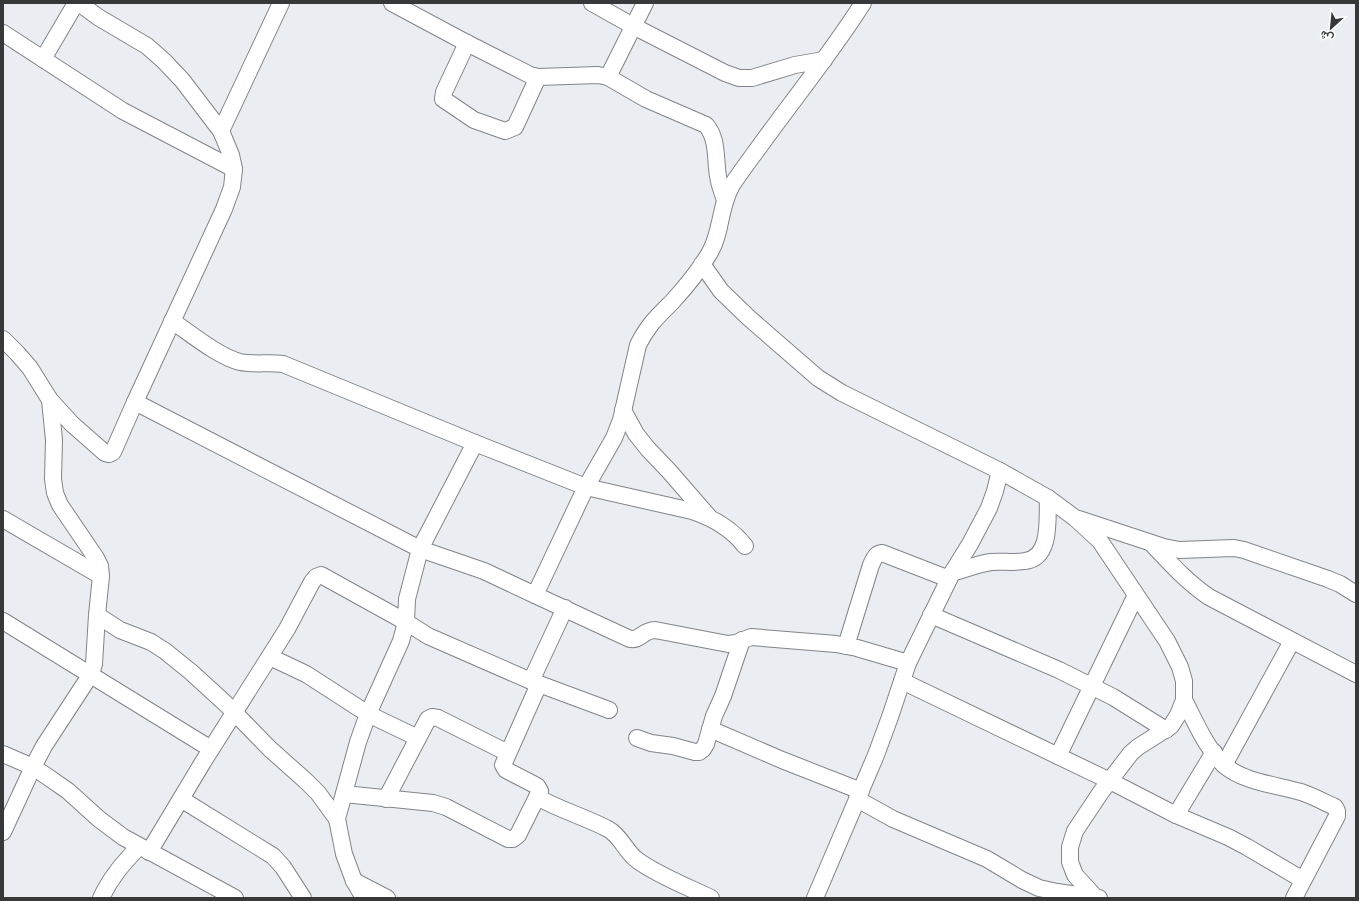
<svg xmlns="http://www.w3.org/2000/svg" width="1359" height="901" font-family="Poppins,Vazirmatn,sans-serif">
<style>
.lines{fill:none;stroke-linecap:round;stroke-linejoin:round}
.minor-casing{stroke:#828489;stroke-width:18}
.minor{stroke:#fff;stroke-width:16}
</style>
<rect width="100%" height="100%" fill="#eaedf2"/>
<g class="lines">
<g class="minor-casing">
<g id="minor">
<path d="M79,3L98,17L147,46L164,61L182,80L221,131L231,155L234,169L232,187L224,209L135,402L420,549L407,599L406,622L401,641L368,714L358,742L337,819L344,854L354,881L364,898"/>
<path d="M392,3L463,41L530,75L538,77L598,75L608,77L646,99L706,125C718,139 715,158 718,176C719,184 722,192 725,200"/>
<path d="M592,3L633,26L725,73L739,78H752L795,65L824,60"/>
<path d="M3,33L123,111L234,169"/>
<path d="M467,43L444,92L443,99L474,120L505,131L515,127L538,77"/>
<path d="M43,59L76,3"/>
<path d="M608,77L645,3"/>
<path d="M221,131L281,3"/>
<path d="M702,264L721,291L749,318L818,378L842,393L1000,471L1048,498L1075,518L1100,541L1167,641L1180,667L1184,681V700L1178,715L1171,726L1138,747L1131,753L1101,792L1075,831L1070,847V862L1075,875L1096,898"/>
<path d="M172,321C190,333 219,357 240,362C254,365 269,362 283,364L475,443L586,487L692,511C713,518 731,528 745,546"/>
<path d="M3,339L17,353L30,368L50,400L72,424L105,453L109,454L113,452L135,402"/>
<path d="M623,410L636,434L648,449L669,471L709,517"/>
<path d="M475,443L420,549L484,571L535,595L586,487L614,438L621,420L638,345C648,325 657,317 672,302C683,290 700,269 709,254C722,233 719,207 732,185C741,171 752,157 762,143C796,96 832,52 863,3"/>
<path d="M3,519L101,576"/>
<path d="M1079,519L1164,547L1179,550L1234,548L1244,550L1328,579L1340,584L1356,594"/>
<path d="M1152,544C1170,563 1187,582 1209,597L1356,674"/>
<path d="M952,573C965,569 978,564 991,562C1002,561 1014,563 1025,561C1052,558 1047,518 1048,498"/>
<path d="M535,595L630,639C640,641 643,630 655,630L728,644L736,643L751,637L836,644L857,648L908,663"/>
<path d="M97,615L120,630L151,642L165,651L191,672L226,704L270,749L306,781L318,793L337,819"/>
<path d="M931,615L1059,670L1113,697L1166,730"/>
<path d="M3,621L211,749"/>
<path d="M846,646L871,565C874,559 875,554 882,553L949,579"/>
<path d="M270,657L306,674L368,714L418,738"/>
<path d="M531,681L565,608"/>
<path d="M902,681L1110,781L1176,815L1228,837L1247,847L1303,880"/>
<path d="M1184,700C1195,721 1206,748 1224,765C1243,782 1277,785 1301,792C1313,796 1324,802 1335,807L1337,811V816L1294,898"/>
<path d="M710,729L782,760L861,791"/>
<path d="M637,738L651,743L673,746L695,752H699L703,749L706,744L714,716L723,696L742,640"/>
<path d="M3,754L33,767L45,775L68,791L99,819L123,837L235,898"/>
<path d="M1058,756L1136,595"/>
<path d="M1224,765L1292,641"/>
<path d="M344,794L433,803L446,807L508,839H513L518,835L540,791L537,786L506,770L503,765L539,684"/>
<path d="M537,797C560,810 585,817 608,829C621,836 625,851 637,860C657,875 688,887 711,898"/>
<path d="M181,799L273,856L283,867L303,898"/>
<path d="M386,799L428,719L432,717L438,718L508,753"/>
<path d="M857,799L893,819L987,859L1022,880L1039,888L1057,892L1099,898"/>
<path d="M1176,815L1214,752"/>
<path d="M3,832L33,767L44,746L91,674L94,664L97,615L101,576L100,566L96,558L60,505L55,493L53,479L54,440L50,400"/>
<path d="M149,852L203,762L287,629L312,582L316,577L321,575L406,622L428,636L531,681L609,710"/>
<path d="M354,881L387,898"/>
<path d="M101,898C111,877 123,863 139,847"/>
<path d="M815,898L876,755L890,717L908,663L952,573L970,544L989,508L995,491L1000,471"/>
</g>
</g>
<use href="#minor" class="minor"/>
</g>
<rect width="1359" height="901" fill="none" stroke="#37383a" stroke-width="8"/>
<g transform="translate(1331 28) rotate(207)" stroke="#ffffff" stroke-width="3" paint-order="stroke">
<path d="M0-3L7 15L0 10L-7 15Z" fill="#37383a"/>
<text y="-6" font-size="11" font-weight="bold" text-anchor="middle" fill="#37383a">ش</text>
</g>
</svg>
